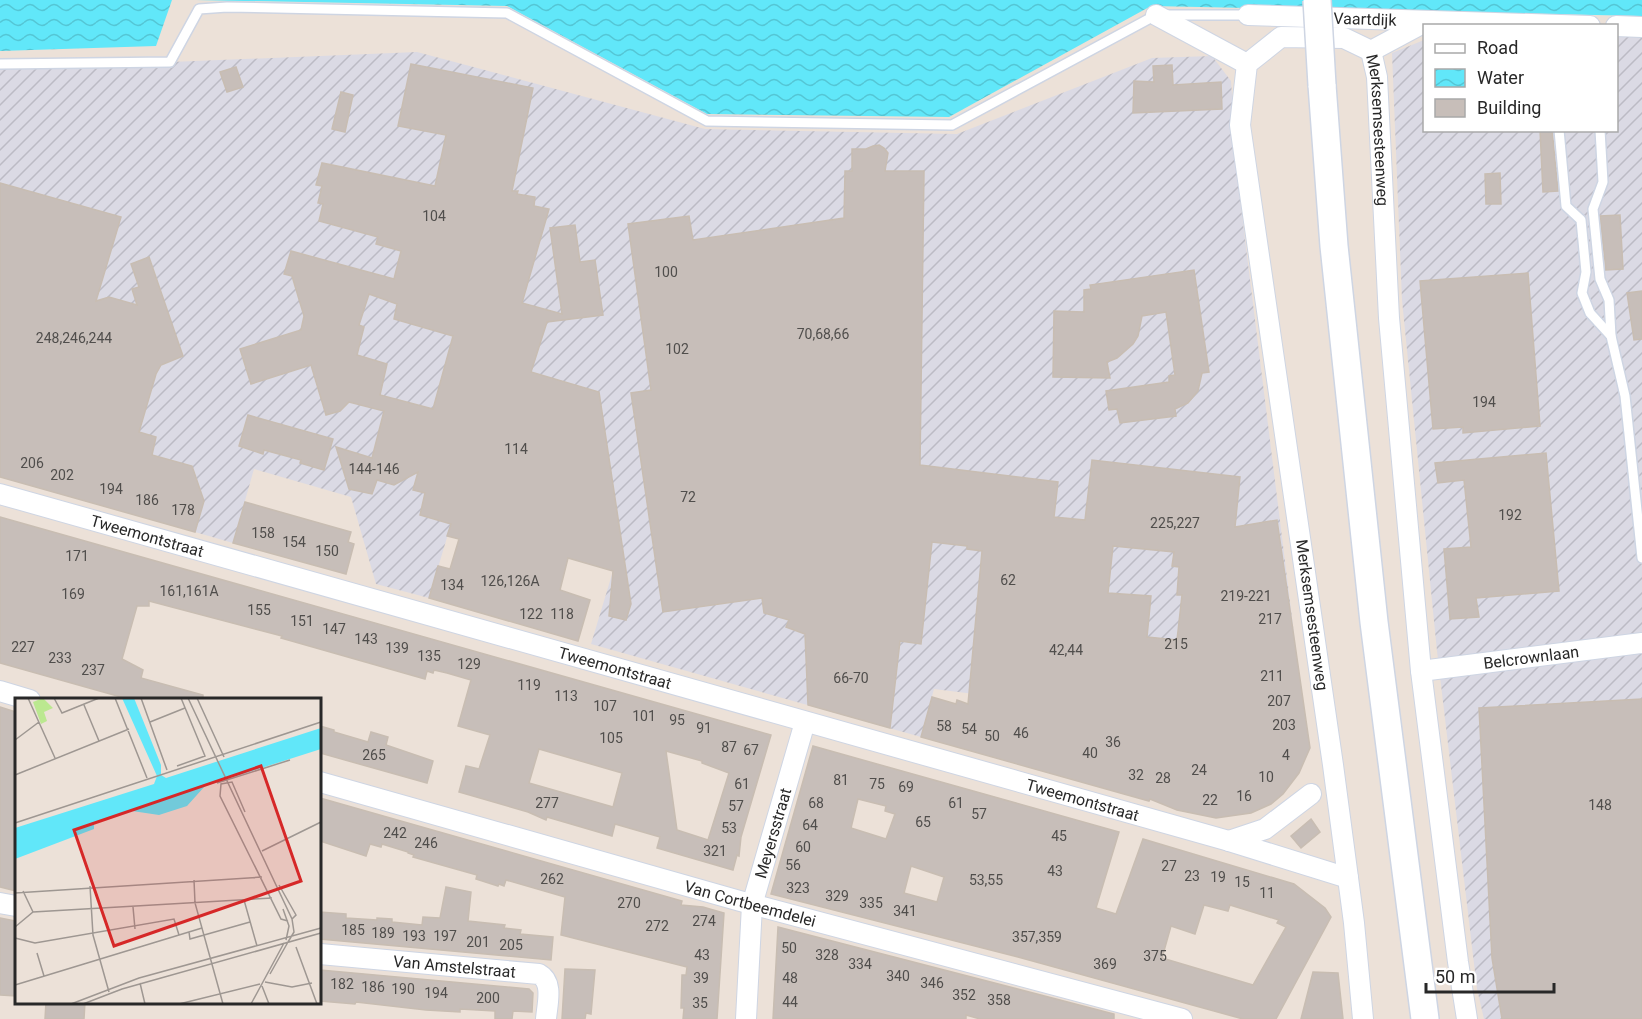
<svg xmlns="http://www.w3.org/2000/svg" width="1642" height="1019" font-family="Roboto,sans-serif">
<style>
.industrial{fill:url(#industrial-furrows)}
.water{fill:url(#water-waves)}
.building{fill:#c7beb9;stroke:#c8bdb2;stroke-width:1.5;fill-rule:evenodd}
.lines{fill:none;stroke-linecap:round;stroke-linejoin:round}
.service-casing{stroke:#ced5e3;stroke-width:12}
.minor-casing{stroke:#ced5e3;stroke-width:22}
.secondary-casing{stroke:#ced5e3;stroke-width:30}
.service{stroke:#fff;stroke-width:9}
.minor{stroke:#fff;stroke-width:20}
.secondary{stroke:#fff;stroke-width:27}
.secondary-bridge-casing{stroke:#ced5e3;stroke-width:30;stroke-linecap:butt}
.secondary-bridge{stroke:#fff;stroke-width:27}
.labels{text-anchor:middle;dominant-baseline:central;stroke-width:4.5;stroke-linejoin:round;paint-order:stroke}
.number-label{font-size:14px;fill:#504e4c}
.street-label{font-size:16px;fill:#282828;stroke:#fff}
.inset-road{fill:none;stroke:#9e9792;stroke-width:1.5}
.view{fill:#d62828;fill-opacity:0.15;stroke:#d62828;stroke-width:3}
.inset-edge{fill:none;stroke:#282828;stroke-width:3}
</style>
<defs>
<pattern id="industrial-furrows" width="10" height="10" patternUnits="userSpaceOnUse" patternTransform="scale(1.5)"><rect width="10" height="10" fill="#dbdae4"/><path d="M-1 1l2-2M0 10L10 0M9 11l2-2" fill="none" stroke="#bcbbc4"/></pattern>
<pattern id="water-waves" width="16" height="10" patternUnits="userSpaceOnUse" patternTransform="scale(1.5)"><rect width="16" height="10" fill="#61e7f9"/><path d="M0 5q4-4 8 0t8 0" fill="none" stroke="#54c6d5"/></pattern>
</defs>
<rect width="100%" height="100%" fill="#ece1d8"/>
<g class="industrial">
<path d="M1642,27V1019H1484L1477,989L1437,651L1402,300L1392,53L1424,40V130H1616L1617,28Z"/>
<path d="M417,52L705,129L957,134L1152,58L1212,56L1231,81L1238,183L1296,650L1007,698L934,689L921,737L591,644L613,571L451,524L429,598L376,584L351,497L254,469L233,543L195,532L204,501L192,466L0,412V69Z"/>
</g>
<g class="water">
<path d="M0,0H172L156,46L0,51Z"/>
<path d="M196,0H1642V16L1151,6L949,117L707,114L507,6Z"/>
</g>
<g class="building">
<path d="M411,64L533,88L512,191H518L517,194L535,197L534,206L549,209L522,303L562,314L550,228L575,225L580,262L595,260L603,315L547,322L531,372L599,392L631,604L626,620L609,616L613,571L568,558L560,590L590,600L578,641L429,598L438,566L450,569L459,539L447,536L451,524L420,515L425,493L413,490L418,472L394,485L377,480L372,494L349,489L336,447L372,458L384,411L349,402L340,411L326,415L311,365L251,384L240,349L301,330L304,316L292,276L284,274L291,251L394,279L401,251L376,244L378,237L319,221L323,204L318,203L322,186L316,185L322,163L435,186L446,135L398,126ZM369,294L397,304L394,319L453,336L433,409L380,395L387,364L357,355L364,327L359,325Z"/>
<path d="M1172,65L1173,85L1221,82L1222,109L1133,113L1134,81L1154,82L1153,66Z"/>
<path d="M236,67L243,87L227,92L220,72Z"/>
<path d="M341,92L353,95L345,132L332,129Z"/>
<path d="M1540,130H1552L1558,191L1543,192Z"/>
<path d="M879,145L884,148L888,153L885,171H924L920,465L1058,482L1054,517L1085,520L1092,460L1240,477L1235,527L1277,520L1310,748L1299,773L1283,794L1271,804L1251,813L1216,818L1177,810L1150,799L1149,801L921,737L932,697L956,704L957,700L968,704L982,551L967,549V546L932,542L921,644L900,641L890,728L808,705L805,634L786,627L789,620L764,613L762,598L663,612L631,393L651,390L628,224L689,216L693,240L844,218L845,171H852V149H866L873,146ZM1113,546L1174,552L1172,566L1179,567L1177,595H1182L1177,640L1147,637L1151,596L1108,593Z"/>
<path d="M1500,173L1501,204H1486L1485,174Z"/>
<path d="M0,183L121,217L96,301L109,297L137,305L132,289L139,287L131,264L149,257L183,356L161,365L156,374L139,432L156,437L152,455L192,466L204,501L195,532L0,477Z"/>
<path d="M1620,215L1623,269L1606,270L1600,216Z"/>
<path d="M1194,270L1209,372L1202,373L1198,391L1188,403L1175,409L1176,416L1120,423L1117,409L1109,410L1106,391L1169,382V376L1175,375L1166,312L1142,316L1138,336L1133,344L1117,358L1107,362L1110,378L1053,377L1054,311L1084,312V290L1091,289L1090,285Z"/>
<path d="M1528,273L1540,426L1463,433V427L1433,429L1420,281Z"/>
<path d="M1642,291V339L1634,340L1627,293Z"/>
<path d="M248,415L333,439L324,470L300,463L301,460L264,450L263,454L239,446Z"/>
<path d="M1546,453L1559,591L1476,598L1479,617L1450,619L1444,549L1471,547L1464,480L1438,483L1435,463Z"/>
<path d="M245,502L351,532L348,542L354,544L346,574L233,543Z"/>
<path d="M0,517L771,735L741,837L739,856L737,855L733,870L657,848L660,837L615,824L612,836L547,817L546,820L528,812L459,792L466,766L479,769L490,735L458,726L471,680L447,673L434,670L433,673L427,671L425,679L281,638L282,636L149,601V606H137L122,659L143,670L141,678L203,695V699H128L0,663ZM539,749L622,773L613,807L529,783ZM666,751L702,761V763L729,773L708,840L677,830Z"/>
<path d="M1642,699V1019H1502L1492,958L1479,708Z"/>
<path d="M0,707L16,712V891L0,887Z"/>
<path d="M320,726L334,730V732L368,742L371,732L388,737L386,745L433,761L427,783L320,753Z"/>
<path d="M813,746L1119,832L1096,908L1116,914L1143,839L1294,884L1325,908L1331,917L1276,1019H1243L1018,957L771,894ZM858,799L886,806L885,811L895,814L886,839L851,828ZM911,866L944,877L937,902L904,893ZM1204,905L1228,911L1230,905L1279,920L1277,923L1286,927L1253,985L1162,958L1171,926L1195,934Z"/>
<path d="M320,798L682,901L681,905L703,907L724,913L717,1019H683L684,1008H681L682,975H686L687,967L561,935L565,897L506,880L504,886L499,884L498,886L476,879L477,875L413,857L414,855L408,853V852L382,844L381,847L370,844L366,856L320,841Z"/>
<path d="M1311,819L1320,832L1301,848L1291,836Z"/>
<path d="M446,887L471,892L468,921L505,925L504,928L521,930L520,934L553,937L551,960L320,939V912L346,914V918L377,920V918L392,919V922L422,925L423,917L440,918Z"/>
<path d="M0,918L16,921V996L0,995Z"/>
<path d="M778,927L1114,1014V1019H980L966,1015V1019H773Z"/>
<path d="M565,969L595,970L591,1014L586,1013L585,1019H562Z"/>
<path d="M320,970L529,989L533,993L532,1012L513,1011L512,1019H495V1011L460,1009V1012L426,1010L356,1002L355,1004L320,1001Z"/>
<path d="M1313,972L1338,973L1343,1019H1301Z"/>
<path d="M46,1002H85L84,1019H45Z"/>
</g>
<g class="lines">
<g class="service-casing">
<g id="service">
<path d="M0,64L170,62L199,9L227,7L507,13L707,121L952,125L1156,15H1248"/>
<path d="M1559,130L1566,206L1581,220L1586,272L1582,293L1590,313L1611,336"/>
<path d="M1600,130L1603,182L1593,209L1600,279L1609,300L1611,336L1625,396L1642,558"/>
</g>
</g>
<g class="minor-casing">
<g id="minor">
<path d="M1156,15L1247,64"/>
<path id="s1" d="M1248,15L1590,26"/>
<path d="M1616,26L1642,27"/>
<path d="M1371,51L1427,21"/>
<path id="s2" d="M0,494L1229,841L1348,878"/>
<path id="s3" d="M1421,671L1642,643"/>
<path d="M0,691L30,700"/>
<path id="s4" d="M320,782L740,901L1182,1019"/>
<path d="M1229,841L1265,829L1311,794"/>
<path d="M0,903L16,906"/>
<path id="s5" d="M320,954L539,974C554,982 547,1005 546,1019"/>
<path id="s6" d="M746,1019L752,905L805,722"/>
<path id="s7" d="M1363,1019L1354,923L1333,765L1240,125L1247,64L1281,37L1344,38L1371,51L1377,77L1389,318L1421,671L1458,962L1467,1019"/>
</g>
</g>
<g class="secondary-casing">
<path id="secondary" d="M1322,85L1334,246L1374,622L1425,1019"/>
</g>
<use href="#service" class="service"/>
<use href="#minor" class="minor"/>
<use href="#secondary" class="secondary"/>
<g class="secondary-bridge-casing">
<path id="secondary-bridge" d="M1317,0L1322,85"/>
</g>
<use href="#secondary-bridge" class="secondary-bridge"/>
</g>
<g class="labels">
<g class="number-label">
<text x="434" y="216">104</text>
<text x="666" y="272">100</text>
<text x="823" y="334">70,68,66</text>
<text x="74" y="338">248,246,244</text>
<text x="677" y="349">102</text>
<text x="1484" y="402">194</text>
<text x="516" y="449">114</text>
<text x="32" y="463">206</text>
<text x="374" y="469">144-146</text>
<text x="62" y="475">202</text>
<text x="111" y="489">194</text>
<text x="688" y="497">72</text>
<text x="147" y="500">186</text>
<text x="183" y="510">178</text>
<text x="1510" y="515">192</text>
<text x="1175" y="523">225,227</text>
<text x="263" y="533">158</text>
<text x="294" y="542">154</text>
<text x="327" y="551">150</text>
<text x="77" y="556">171</text>
<text x="1008" y="580">62</text>
<text x="510" y="581">126,126A</text>
<text x="452" y="585">134</text>
<text x="189" y="591">161,161A</text>
<text x="73" y="594">169</text>
<text x="1246" y="596">219-221</text>
<text x="259" y="610">155</text>
<text x="531" y="614">122</text>
<text x="562" y="614">118</text>
<text x="1270" y="619">217</text>
<text x="302" y="621">151</text>
<text x="334" y="629">147</text>
<text x="366" y="639">143</text>
<text x="1176" y="644">215</text>
<text x="23" y="647">227</text>
<text x="397" y="648">139</text>
<text x="1066" y="650">42,44</text>
<text x="429" y="656">135</text>
<text x="60" y="658">233</text>
<text x="469" y="664">129</text>
<text x="93" y="670">237</text>
<text x="1272" y="676">211</text>
<text x="851" y="678">66-70</text>
<text x="529" y="685">119</text>
<text x="566" y="696">113</text>
<text x="1279" y="701">207</text>
<text x="605" y="706">107</text>
<text x="644" y="716">101</text>
<text x="677" y="720">95</text>
<text x="1284" y="725">203</text>
<text x="944" y="726">58</text>
<text x="704" y="728">91</text>
<text x="969" y="729">54</text>
<text x="1021" y="733">46</text>
<text x="992" y="736">50</text>
<text x="611" y="738">105</text>
<text x="1113" y="742">36</text>
<text x="729" y="747">87</text>
<text x="751" y="750">67</text>
<text x="1090" y="753">40</text>
<text x="374" y="755">265</text>
<text x="1286" y="755">4</text>
<text x="1199" y="770">24</text>
<text x="1136" y="775">32</text>
<text x="1266" y="777">10</text>
<text x="1163" y="778">28</text>
<text x="841" y="780">81</text>
<text x="742" y="784">61</text>
<text x="877" y="784">75</text>
<text x="906" y="787">69</text>
<text x="1244" y="796">16</text>
<text x="1210" y="800">22</text>
<text x="547" y="803">277</text>
<text x="816" y="803">68</text>
<text x="956" y="803">61</text>
<text x="1600" y="805">148</text>
<text x="736" y="806">57</text>
<text x="979" y="814">57</text>
<text x="923" y="822">65</text>
<text x="810" y="825">64</text>
<text x="729" y="828">53</text>
<text x="395" y="833">242</text>
<text x="1059" y="836">45</text>
<text x="426" y="843">246</text>
<text x="803" y="847">60</text>
<text x="715" y="851">321</text>
<text x="793" y="865">56</text>
<text x="1169" y="866">27</text>
<text x="1055" y="871">43</text>
<text x="1192" y="876">23</text>
<text x="1218" y="877">19</text>
<text x="552" y="879">262</text>
<text x="986" y="880">53,55</text>
<text x="1242" y="882">15</text>
<text x="798" y="888">323</text>
<text x="1267" y="893">11</text>
<text x="837" y="896">329</text>
<text x="629" y="903">270</text>
<text x="871" y="903">335</text>
<text x="905" y="911">341</text>
<text x="704" y="921">274</text>
<text x="657" y="926">272</text>
<text x="353" y="930">185</text>
<text x="383" y="933">189</text>
<text x="414" y="936">193</text>
<text x="445" y="936">197</text>
<text x="1037" y="937">357,359</text>
<text x="478" y="942">201</text>
<text x="511" y="945">205</text>
<text x="789" y="948">50</text>
<text x="702" y="955">43</text>
<text x="827" y="955">328</text>
<text x="1155" y="956">375</text>
<text x="860" y="964">334</text>
<text x="1105" y="964">369</text>
<text x="898" y="976">340</text>
<text x="701" y="978">39</text>
<text x="790" y="978">48</text>
<text x="932" y="983">346</text>
<text x="342" y="984">182</text>
<text x="373" y="987">186</text>
<text x="403" y="989">190</text>
<text x="436" y="993">194</text>
<text x="964" y="995">352</text>
<text x="488" y="998">200</text>
<text x="999" y="1000">358</text>
<text x="790" y="1002">44</text>
<text x="700" y="1003">35</text>
</g>
<g class="street-label">
<text stroke="none"><textPath href="#s1" startOffset="117">Vaartdijk</textPath></text>
<text stroke="none"><textPath href="#s7" startOffset="1180">Merksemsesteenweg</textPath></text>
<text stroke="none"><textPath href="#s2" startOffset="153">Tweemontstraat</textPath></text>
<text transform="translate(1312 615) rotate(82)">Merksemsesteenweg</text>
<text stroke="none"><textPath href="#s3" startOffset="111">Belcrownlaan</textPath></text>
<text stroke="none"><textPath href="#s2" startOffset="639">Tweemontstraat</textPath></text>
<text stroke="none"><textPath href="#s2" startOffset="1125">Tweemontstraat</textPath></text>
<text stroke="none"><textPath href="#s6" startOffset="189">Meyersstraat</textPath></text>
<text stroke="none"><textPath href="#s4" startOffset="447">Van Cortbeemdelei</textPath></text>
<text stroke="none"><textPath href="#s5" startOffset="135">Van Amstelstraat</textPath></text>
</g>
</g>
<g transform="translate(15 698)">
<rect width="306" height="306" fill="#ece1d8"/>
<path d="M28,0L38,10L29,14L32,23L26,26L18,4Z" fill="#bbe890"/>
<path d="M107,0H119L146,67V77L151,80L306,30V51L190,88L172,108L144,117L117,113L79,125V131L0,161V130L139,86L142,78Z" fill="#61e7f9"/>
<path class="inset-road" d="M13,0L40,60M39,0L47,15L84,0M100,0L132,80M126,0L152,72M173,0L277,221L279,234L273,244M182,0L209,59M69,7L84,43M135,24L170,10M0,42L24,24M162,68L190,58L166,0M0,77L114,31M202,85L275,62M230,114L217,84L206,86L205,98L266,221L273,223M0,125L306,24M247,153L306,124M179,182L180,205L208,306M264,187L281,217L277,221M75,188L78,237L94,294M8,193L18,214M0,195L247,179M229,202L242,248M118,209L120,231M268,211L274,228L271,242M0,229L18,214L257,200M174,234L175,241L235,224M0,240L20,245L159,221L164,237M281,249L302,306M22,255L29,278M255,276L273,244M250,284L277,289L297,285M125,285L130,306M0,287L187,230M247,288L254,306M56,306L124,280L306,230M68,306L107,291L306,235M164,306L245,286M236,306L269,245"/>
<path class="view" d="M246,68L286,183L99,248L59,132Z"/>
<rect width="306" height="306" class="inset-edge"/>
</g>
<rect x="1423" y="24" width="195" height="108" fill="#ffffff" stroke="#a9a9a9" stroke-width="1.5"/>
<rect x="1435" y="44" width="30" height="9" fill="#ffffff" stroke="#a9a9a9" stroke-width="1.5"/>
<text x="1477" y="54" font-size="18" fill="#282828">Road</text>
<rect x="1435" y="69" width="30" height="18" fill="url(#water-waves)" stroke="#a9a9a9" stroke-width="1.5"/>
<text x="1477" y="84" font-size="18" fill="#282828">Water</text>
<rect x="1435" y="99" width="30" height="18" fill="#c7beb9" stroke="#a9a9a9" stroke-width="1.5"/>
<text x="1477" y="114" font-size="18" fill="#282828">Building</text>
<path d="M1426 983v9h128v-9" fill="none" stroke="#282828" stroke-width="3"/>
<text x="1435" y="983" font-size="18" fill="#282828" stroke="#ffffff" stroke-width="4.5" paint-order="stroke">50 m</text>
</svg>
